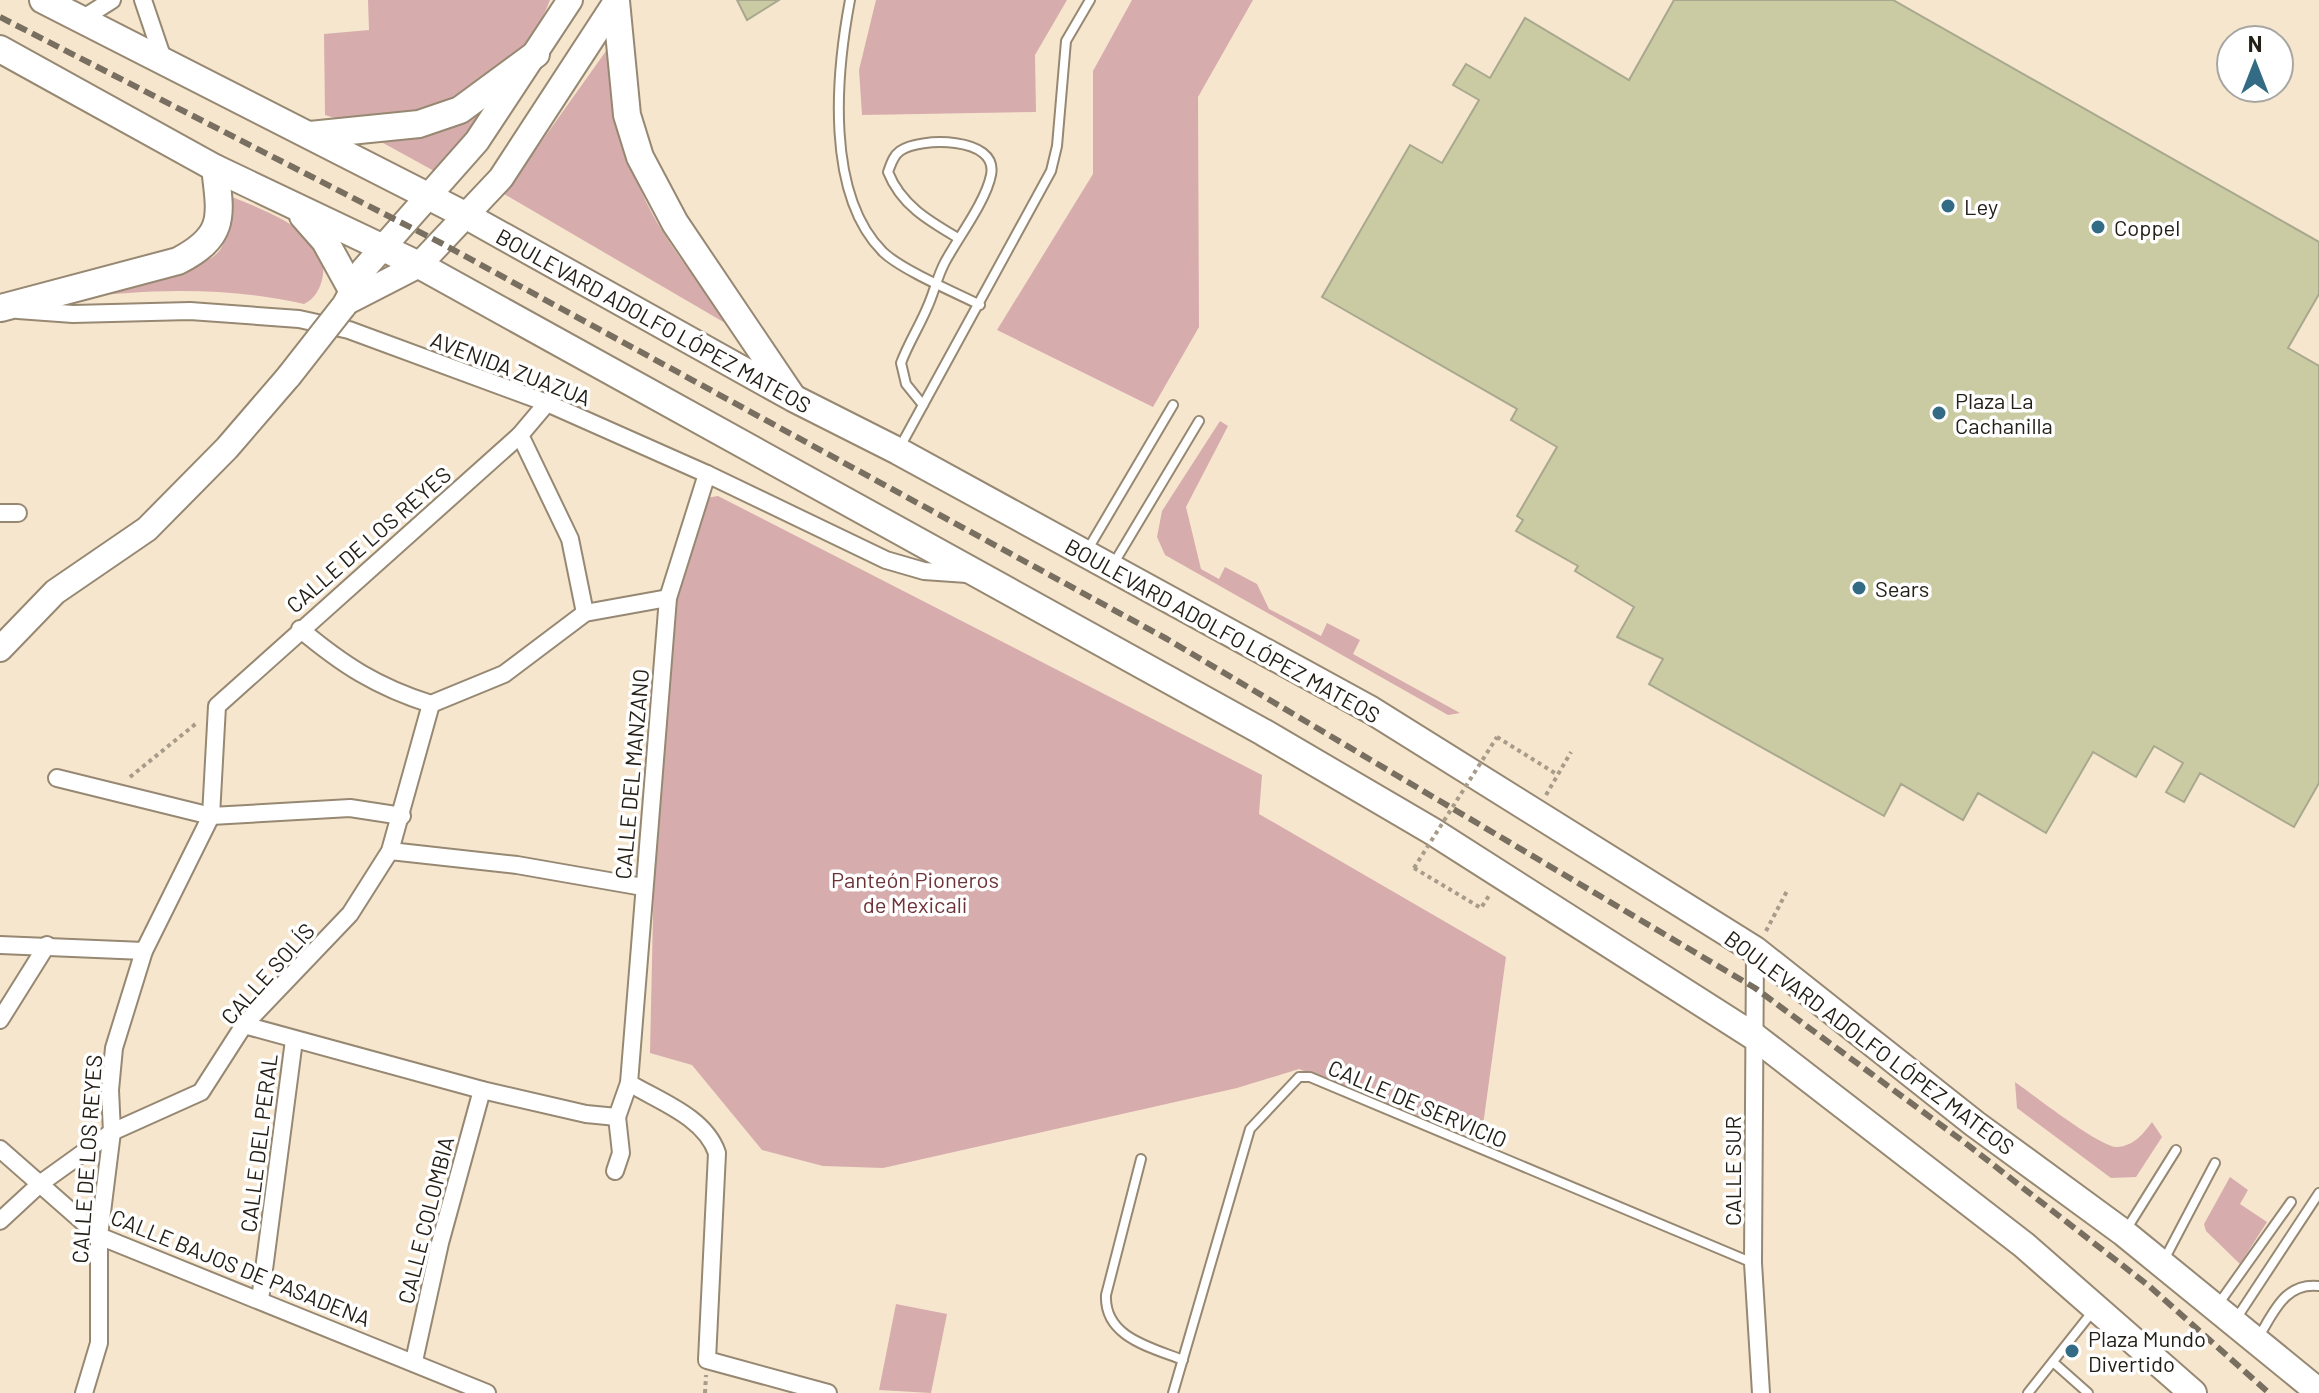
<svg xmlns="http://www.w3.org/2000/svg" width="2319" height="1393" font-family="Barlow,sans-serif">
<style>
.green{fill:#d7acad}
.building{fill:#cacba2;stroke:#a8a88f;stroke-width:2}
.lines{fill:none;stroke-linecap:round;stroke-linejoin:round}
.lane-casing{stroke:#968872;stroke-width:12}
.street-casing{stroke:#968872;stroke-width:20}
.secondary-casing{stroke:#968872;stroke-width:28}
.primary-casing{stroke:#968872;stroke-width:30}
.path{stroke:#a79b89;stroke-width:4;stroke-dasharray:4 4;stroke-linecap:butt}
.lane{stroke:#fff;stroke-width:8}
.street{stroke:#fff;stroke-width:16}
.secondary{stroke:#fff;stroke-width:24}
.primary{stroke:#fff;stroke-width:26}
.rail{stroke:#786f60;stroke-width:6;stroke-dasharray:12 6;stroke-linecap:butt}
.secondary-bridge-casing{stroke:#968872;stroke-width:28;stroke-linecap:butt}
.path-bridge{stroke:#a79b89;stroke-width:4;stroke-dasharray:4 4;stroke-linecap:butt}
.secondary-bridge{stroke:#fff;stroke-width:24}
.poi-dot{fill:#336b85;stroke:#fff;stroke-width:3}
.labels{text-anchor:middle;dominant-baseline:central;stroke-width:7;stroke-linejoin:round;paint-order:stroke}
.poi-label{font-size:22px;fill:#252017;stroke:#fff;text-anchor:start}
.street-label{font-size:22px;fill:#252017;stroke:#fff}
.park-label{font-size:22px;fill:#6d3237;stroke:#fff}
</style>
<rect width="100%" height="100%" fill="#f6e6ce"/>
<g class="green">
<path d="M368,0H550C524,71 457,108 386,117C364,119 346,123 325,115L324,34L369,30Z"/>
<path d="M876,0H1067L1035,55L1036,112L862,115L859,70Z"/>
<path d="M1132,0H1253L1198,97L1199,327L1153,407L997,330L1093,174V71Z"/>
<path d="M606,51C614,113 629,179 663,232C683,265 709,295 732,327L504,194Z"/>
<path d="M503,92L436,172L374,138Z"/>
<path d="M230,196C262,210 334,233 322,280C319,291 314,299 304,304C224,286 147,289 67,299C100,291 201,276 220,250C230,235 229,213 230,196Z"/>
<path d="M1220,421L1228,426L1186,507L1201,569L1219,579L1225,567L1257,584L1269,609L1321,636L1327,623L1360,640L1353,654L1460,713L1448,715L1165,555L1157,537L1162,511Z"/>
<path d="M718,496L1262,775L1259,814L1506,957L1481,1140L1299,1069L1237,1088L883,1168L823,1166L762,1150L692,1065L650,1053L655,824L675,601L706,498Z"/>
<path d="M2015,1082C2032,1094 2101,1148 2117,1147C2134,1146 2143,1134 2152,1122L2162,1137L2136,1177L2111,1178L2017,1108Z"/>
<path d="M2230,1177L2248,1190L2240,1204L2267,1222L2240,1264L2206,1231L2204,1224Z"/>
<path d="M896,1304L947,1314L931,1393L879,1390Z"/>
</g>
<g class="building">
<path d="M737,0H779L747,20Z"/>
<path d="M1674,0H1893L2319,242V294L2288,348L2319,366V783L2294,827L2200,773L2184,802L2166,792L2183,763L2154,746L2136,777L2093,752L2046,833L1978,793L1963,820L1901,784L1884,816L1649,684L1663,659L1617,637L1634,607L1575,571L1578,566L1516,531L1523,520L1517,516L1557,447L1511,420L1517,409L1322,297L1410,145L1442,163L1479,100L1453,85L1466,64L1490,78L1525,18L1629,80Z"/>
</g>
<g class="lines">
<g class="lane-casing">
<g id="lane">
<path d="M850,0C836,74 825,194 883,252C902,270 954,292 980,305"/>
<path d="M923,405L906,384L901,363C908,344 919,327 927,308C934,293 937,277 945,262C958,238 986,201 991,175C999,136 919,137 900,151C893,156 891,164 888,172C901,205 929,221 958,238"/>
<path d="M900,447L1051,171L1057,146L1066,41L1090,0"/>
<path d="M1088,549L1173,405"/>
<path d="M1114,563L1199,421"/>
<path d="M1141,1159L1106,1295C1104,1337 1150,1347 1183,1360"/>
<path d="M2126,1230L2176,1150"/>
<path d="M2164,1260L2215,1163"/>
<path d="M2217,1306L2291,1202"/>
<path d="M2236,1319L2319,1193"/>
<path d="M2258,1338C2274,1312 2285,1282 2319,1286"/>
<path d="M2053,1362L2088,1393"/>
<path d="M1173,1393L1250,1129L1299,1077H1310L1753,1263"/>
<path d="M2028,1393L2093,1311"/>
</g>
</g>
<g class="street-casing">
<g id="street">
<path d="M143,0L163,59"/>
<path d="M82,19L112,0"/>
<path d="M18,310L73,314L190,311L299,319L349,330L547,403L707,474L886,560L924,571L967,574"/>
<path d="M520,435L570,539L585,613"/>
<path d="M0,513H18"/>
<path d="M300,629C343,665 377,687 431,704L504,674L585,613L668,598"/>
<path d="M57,778L211,816L350,808L402,816"/>
<path d="M390,851L517,865L643,887"/>
<path d="M0,945L144,951"/>
<path d="M1755,950L1753,1263L1761,1393"/>
<path d="M0,1020L47,945"/>
<path d="M244,1025L482,1090L586,1114L617,1117"/>
<path d="M629,1083C659,1101 705,1117 717,1153L707,1360L828,1393"/>
<path d="M617,1117L629,1083L668,598L707,474"/>
<path d="M0,1149L99,1236L487,1393"/>
<path d="M615,1171L621,1153L617,1117"/>
<path d="M0,1221L41,1183L112,1132L201,1092L244,1025L350,914L390,851L431,704"/>
<path d="M260,1300L294,1040"/>
<path d="M414,1361L440,1243L482,1090"/>
<path d="M84,1393L99,1343V1236L112,1132L110,1090L114,1048L144,951L211,816L217,706L520,435L547,403"/>
</g>
</g>
<g class="secondary-casing">
<g id="secondary">
<path d="M347,302L419,265L501,178L617,0"/>
<path d="M344,306L363,270L477,141L570,0"/>
<path d="M0,649L55,592L147,529L227,448L289,376"/>
</g>
</g>
<g class="primary-casing">
<g id="primary">
<path d="M43,0L465,215L793,398L898,451L1371,710L1755,950L1975,1124L2124,1233L2319,1392"/>
<path d="M616,1L627,115L640,157L675,223L791,395"/>
<path d="M0,49L215,168L419,265L1263,732L1432,831L1755,1037L2024,1245L2193,1393"/>
<path d="M310,135L419,124L460,110L536,54"/>
<path d="M303,216L325,241L352,290"/>
<path d="M1,308L178,261C226,236 221,217 215,168"/>
</g>
</g>
<g class="path">
<path d="M1497,737L1558,775"/>
<path d="M130,777L198,722"/>
<path d="M1546,795L1571,752"/>
<path d="M1414,868L1481,908L1490,894"/>
<path d="M1766,931L1787,891"/>
<path d="M705,1393L706,1375"/>
</g>
<use href="#lane" class="lane"/>
<use href="#street" class="street"/>
<use href="#secondary" class="secondary"/>
<use href="#primary" class="primary"/>
<path class="rail" d="M0,17L441,243L1167,639L1755,988L1964,1142L2149,1286L2269,1393"/>
<g class="secondary-bridge-casing">
<path id="secondary-bridge" d="M289,376L343,307"/>
</g>
<path class="path-bridge" d="M1414,868L1497,737"/>
<use href="#secondary-bridge" class="secondary-bridge"/>
</g>
<g class="poi-dot">
<circle cx="1948" cy="206" r="8"/>
<circle cx="2098" cy="227" r="8"/>
<circle cx="1939" cy="413" r="8"/>
<circle cx="1859" cy="588" r="8"/>
<circle cx="2072" cy="1351" r="8"/>
</g>
<g class="labels">
<g class="poi-label">
<text x="1964" y="206">Ley</text>
<text x="2114" y="227">Coppel</text>
<text x="1955" y="400">Plaza La<tspan x="1955" dy="25">Cachanilla</tspan></text>
<text x="1875" y="588">Sears</text>
<text x="2088" y="1338">Plaza Mundo<tspan x="2088" dy="25">Divertido</tspan></text>
</g>
<g class="street-label">
<text transform="translate(654 320) rotate(29)">BOULEVARD ADOLFO LÓPEZ MATEOS</text>
<text transform="translate(511 368) rotate(21)">AVENIDA ZUAZUA</text>
<text transform="translate(368 539) rotate(-41)">CALLE DE LOS REYES</text>
<text transform="translate(1223 630) rotate(29)">BOULEVARD ADOLFO LÓPEZ MATEOS</text>
<text transform="translate(631 774) rotate(-85)">CALLE DEL MANZANO</text>
<text transform="translate(267 973) rotate(-48)">CALLE SOLÍS</text>
<text transform="translate(1870 1042) rotate(37)">BOULEVARD ADOLFO LÓPEZ MATEOS</text>
<text transform="translate(1418 1103) rotate(23)">CALLE DE SERVICIO</text>
<text transform="translate(258 1143) rotate(-83)">CALLE DEL PERAL</text>
<text transform="translate(86 1159) rotate(-86)">CALLE DE LOS REYES</text>
<text transform="translate(1732 1171) rotate(-90)">CALLE SUR</text>
<text transform="translate(425 1220) rotate(-76)">CALLE COLOMBIA</text>
<text transform="translate(241 1267) rotate(22)">CALLE BAJOS DE PASADENA</text>
</g>
<g class="park-label">
<text x="915" y="879">Panteón Pioneros<tspan x="915" dy="25">de Mexicali</tspan></text>
</g>
</g>
<g transform="translate(2255 64)"><circle r="38" fill="#ffffff" stroke="#a8a6a2" stroke-width="2"/>
<path d="M0-6L14 30L0 20L-14 30Z" fill="#336b85"/>
<text y="-12" font-size="22" font-weight="bold" text-anchor="middle" fill="#252017">N</text>
</g>
</svg>
